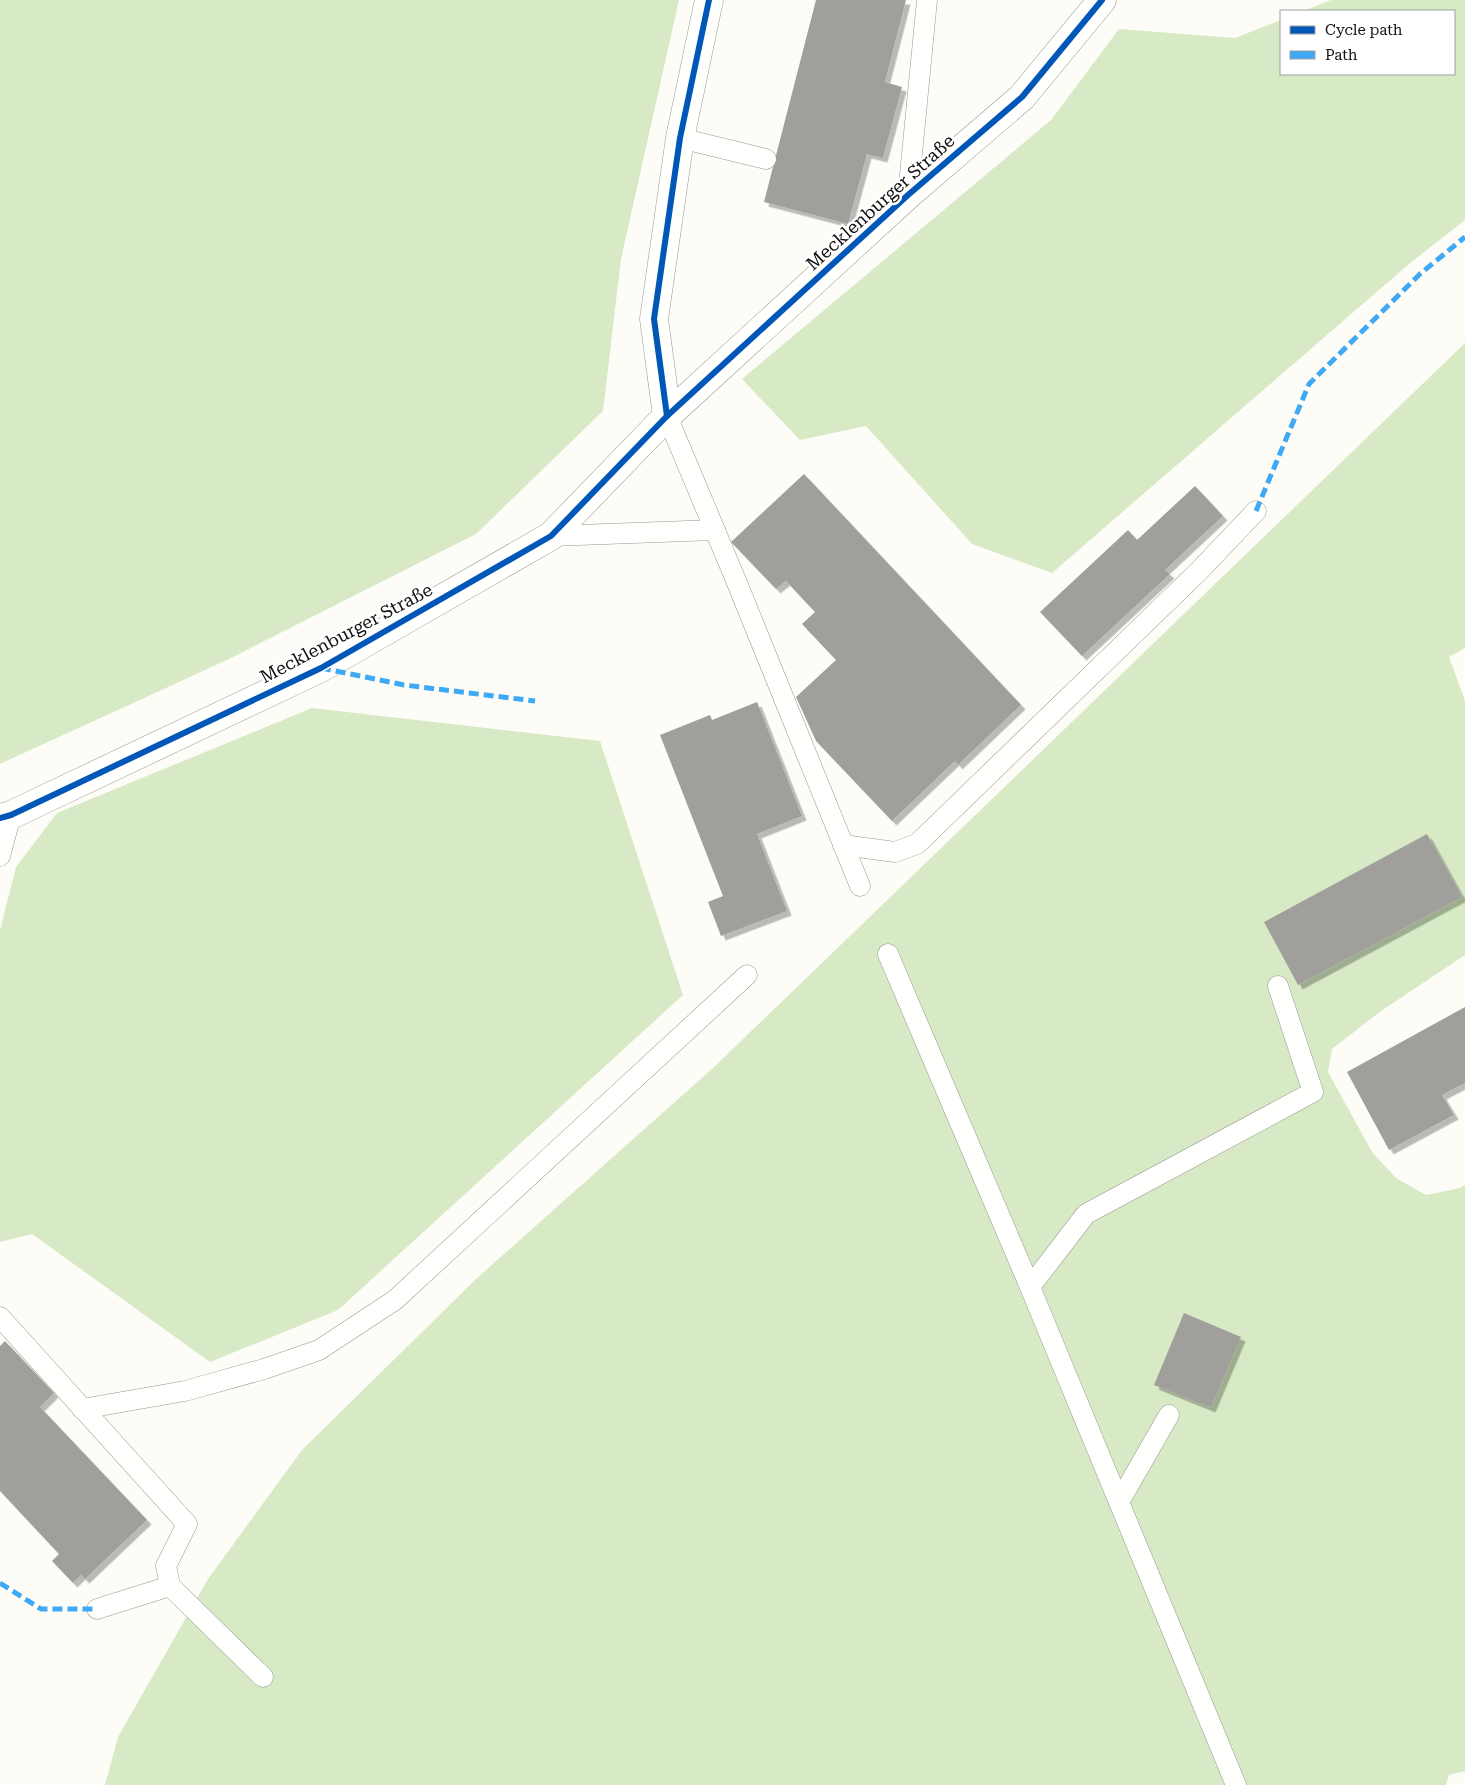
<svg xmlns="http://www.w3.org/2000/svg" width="1465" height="1785" font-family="'Roboto Serif',serif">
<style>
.forest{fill:#d8eac5}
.building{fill:#a19f9c;filter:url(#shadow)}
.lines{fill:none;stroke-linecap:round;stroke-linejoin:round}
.lane-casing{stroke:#979795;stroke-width:21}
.street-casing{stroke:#979795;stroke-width:29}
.lane{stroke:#fffffe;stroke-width:20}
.street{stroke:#fffffe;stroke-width:28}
.quiet{stroke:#3fa9f5;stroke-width:5;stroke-dasharray:10 5;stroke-linecap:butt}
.cycleway-casing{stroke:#fff;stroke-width:9}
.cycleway{stroke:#0057b8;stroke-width:6}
.labels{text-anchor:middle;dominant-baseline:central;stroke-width:5;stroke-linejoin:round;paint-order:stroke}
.street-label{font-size:18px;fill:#111;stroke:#fff}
</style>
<defs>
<filter id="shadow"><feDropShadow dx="4.5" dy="4.5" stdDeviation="0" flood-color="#0004"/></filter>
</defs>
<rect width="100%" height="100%" fill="#fdfcf7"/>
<g class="forest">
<path d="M0,0H679L621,259L603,411L476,534L227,660L0,764Z"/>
<path d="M1331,0H1465V220L1409,264L1052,573L972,544L866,426L800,440L742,379L1051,120L1119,29L1235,38L1281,20V74H1454V11H1303Z"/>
<path d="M1465,343V648L1449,657L1465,701V955L1381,1011L1332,1049L1328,1072L1372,1152L1396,1178L1426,1195L1460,1188L1465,1185V1771L1449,1775L1446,1785H105L118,1737L208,1579L302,1450L476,1279L713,1068Z"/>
<path d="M312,708L600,741L683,995L338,1310L210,1362L32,1234L0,1242V930L16,867L57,813Z"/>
</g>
<g class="building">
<path d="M816,0H906L885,82L902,87L883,158L867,154L848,224L764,202Z"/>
<path d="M804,474L1021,705L958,765L955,761L892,821L816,741L796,697L836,660L802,624L815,612L786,581L776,589L731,542Z"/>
<path d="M1195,486L1223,516L1165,570L1170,574L1082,656L1040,612L1128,530L1137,540Z"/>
<path d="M757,702L802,816L757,834L787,911L721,936L708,902L723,896L660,735L710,715L712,720Z"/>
<path d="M1427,834L1462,897L1298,985L1264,922Z"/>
<path d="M1465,1007V1083L1442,1095L1454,1115L1389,1150L1347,1072Z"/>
<path d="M1184,1313L1241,1337L1211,1408L1154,1385Z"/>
<path d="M5,1341L54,1393L40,1407L147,1520L85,1579L81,1575L73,1583L52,1561L59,1554L0,1491V1346Z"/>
</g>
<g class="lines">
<g class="lane-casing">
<g id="lane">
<path d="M680,138L766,159"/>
<path d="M908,195L927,0"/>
<path d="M667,416L735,578L860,886"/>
<path d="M551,536L715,530"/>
<path d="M843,845L895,852L917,844L1200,570L1256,511"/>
<path d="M0,856L11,815"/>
<path d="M888,954L1030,1287L1236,1785"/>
<path d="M1030,1287L1086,1214L1313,1092L1278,986"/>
<path d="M0,1317L187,1524L166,1566L170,1586L263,1677"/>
<path d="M82,1409L185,1391L264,1369L319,1350L395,1300L747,975"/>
<path d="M1119,1502L1169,1415"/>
<path d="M97,1609L170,1586"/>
</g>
</g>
<g class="street-casing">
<g id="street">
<path d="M667,416L908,195L1022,97L1102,0"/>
<path d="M0,818L11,815L321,668L551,536L667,416L654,319L680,138L709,0"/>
</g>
</g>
<use href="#lane" class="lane"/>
<use href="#street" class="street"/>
<g class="quiet">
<path d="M1256,511L1309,384L1420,274L1465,237"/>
<path d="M321,668L404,685L535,701"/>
<path d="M0,1583L41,1609H97"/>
</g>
<g class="cycleway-casing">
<g id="cycleway">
<path d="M667,416L908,195L1022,97L1102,0"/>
<path d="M0,818L11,815L321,668L551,536L667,416L654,319L680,138L709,0"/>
</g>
</g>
<use href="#cycleway" class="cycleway"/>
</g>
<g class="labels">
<g class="street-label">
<text transform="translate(880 202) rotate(-42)">Mecklenburger Straße</text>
<text transform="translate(346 633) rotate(-28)">Mecklenburger Straße</text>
</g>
</g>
<rect x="1280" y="10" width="175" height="65" fill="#ffffff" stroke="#a0a0a0"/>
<rect x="1290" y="26" width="25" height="8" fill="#0057b8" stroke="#a0a0a0"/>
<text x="1325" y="35" font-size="15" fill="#111111">Cycle path</text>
<rect x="1290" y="51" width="25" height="8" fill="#3fa9f5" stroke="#a0a0a0"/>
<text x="1325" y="60" font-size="15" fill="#111111">Path</text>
</svg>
